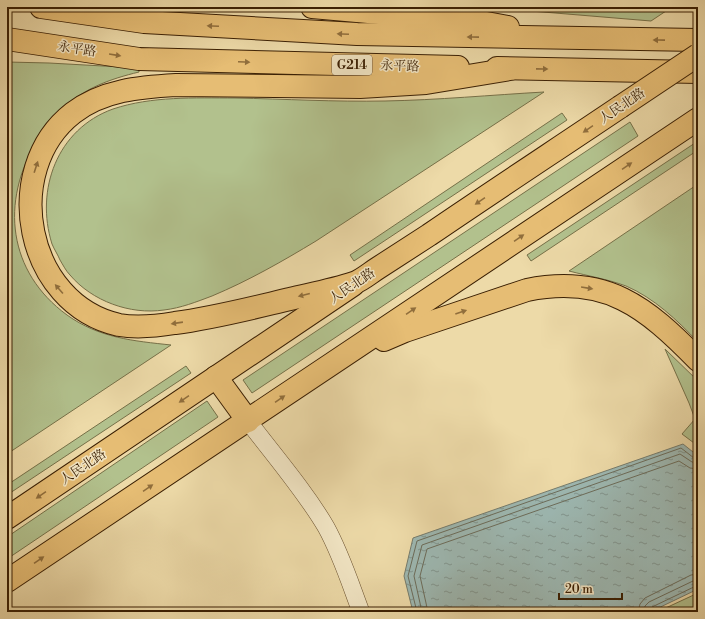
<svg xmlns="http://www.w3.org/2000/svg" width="705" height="619" font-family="'Libre Bodoni','Noto Serif SC',serif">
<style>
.green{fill:#b2c18d;stroke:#767048}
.water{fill:url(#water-ripples);stroke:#757b6c}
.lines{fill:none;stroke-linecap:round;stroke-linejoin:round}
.shore{stroke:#6c6c5a;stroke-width:1}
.street-casing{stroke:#674e2c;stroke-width:18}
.primary-casing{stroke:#3a1f03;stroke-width:24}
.highway-casing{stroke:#3a1f03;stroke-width:24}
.street{stroke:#f3e7c6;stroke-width:17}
.primary{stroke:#e6bd74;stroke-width:22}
.highway{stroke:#e6bd74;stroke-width:22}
.highway-bridge-casing{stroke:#3a1f03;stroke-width:24;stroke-linecap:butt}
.highway-bridge{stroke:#e6bd74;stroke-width:22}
.oneway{fill:#906e3c}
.labels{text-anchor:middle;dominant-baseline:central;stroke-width:3;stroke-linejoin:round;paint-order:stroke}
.shield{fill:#f3e7c6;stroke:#725b3e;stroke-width:1}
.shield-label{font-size:12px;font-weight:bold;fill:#3a1f03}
.street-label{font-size:13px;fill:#3a1f03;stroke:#f3e7c6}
</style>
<defs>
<pattern id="water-ripples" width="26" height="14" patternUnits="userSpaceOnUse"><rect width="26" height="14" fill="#9db8b2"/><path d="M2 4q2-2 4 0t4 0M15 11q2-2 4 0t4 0" fill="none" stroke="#81958f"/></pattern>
</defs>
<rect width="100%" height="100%" fill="#eddaa8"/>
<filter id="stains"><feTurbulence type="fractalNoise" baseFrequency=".005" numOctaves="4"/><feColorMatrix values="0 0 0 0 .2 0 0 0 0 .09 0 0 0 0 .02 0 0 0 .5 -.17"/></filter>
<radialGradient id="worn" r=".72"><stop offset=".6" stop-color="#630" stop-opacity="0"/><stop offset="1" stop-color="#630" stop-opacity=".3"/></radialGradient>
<g class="green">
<path d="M483,7H672L651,21Z"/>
<path d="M7,62L49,63L139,68V72C110,79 85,88 63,108C52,117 45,129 37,141C0,202 8,272 67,315C99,338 134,341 171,345L7,454Z"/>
<path d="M544,92L316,241C283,261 248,281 212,296C196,302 181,308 164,310C130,315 92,301 70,275C66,271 63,265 60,260C58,255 54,249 52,244C35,190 57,129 113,109C152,96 194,98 235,98C285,99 335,102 385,101C438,100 491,95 544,92Z"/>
<path d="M562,113L567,120L354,261L350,255Z"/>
<path d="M630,122L638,136L252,393L243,380Z"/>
<path d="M698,141V150L531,261L527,255Z"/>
<path d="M698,184V342C677,320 654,298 626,286C607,279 588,276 569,271Z"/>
<path d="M665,349L698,381V446L682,434L695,419L689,403Z"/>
<path d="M186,366L191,373L7,495V485Z"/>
<path d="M207,401L218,417L7,559V537Z"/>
<path d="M698,593V612H657Z"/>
</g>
<path class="water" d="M683,444L698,456V589L650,612H413L404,576L413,538Z"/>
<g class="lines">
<g class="shore">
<path d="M417,612L408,576L417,541L681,448L694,458H698"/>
<path d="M422,612L414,576L422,545L680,454L692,462L698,463"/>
<path d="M428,612L420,576L427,549L679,461L690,468L698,469"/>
<path d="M638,612L640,604L645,598L691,575L698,574"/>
<path d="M644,612L645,606L649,602L693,581L698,580"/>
<path d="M649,612L652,607L698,585"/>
</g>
<g class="street-casing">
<path id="street" d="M248,421C273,454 305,491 326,527C341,554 350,583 361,612"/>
</g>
<g class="primary-casing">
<g id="primary">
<path d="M384,340L405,331L527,290C606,274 646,307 698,360"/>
<path d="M216,377L248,421"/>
<path d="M7,518L353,285"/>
<path d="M7,581L698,119"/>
</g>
</g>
<g class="highway-casing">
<g id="highway">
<path d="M41,7L144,22L357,34L698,40"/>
<path d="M312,7L481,22L508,27"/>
<path d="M7,39L139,59L458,67"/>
<path d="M497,68L698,72"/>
<path d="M510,69L426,83L360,87L176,85C140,87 103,90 73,113C0,170 25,304 119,325C137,328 157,326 175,323C214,318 252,308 290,299C311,294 333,290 354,283C362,280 370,273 378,268C395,257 412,246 429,235C492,192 556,150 620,107"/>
</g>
</g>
<use href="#street" class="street"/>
<use href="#primary" class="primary"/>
<use href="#highway" class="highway"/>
<g class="highway-bridge-casing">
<path id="highway-bridge" d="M620,107L698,55"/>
</g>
<use href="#highway-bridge" class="highway-bridge"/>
</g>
<defs><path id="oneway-solid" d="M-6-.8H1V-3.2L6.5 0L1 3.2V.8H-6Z"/></defs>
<g class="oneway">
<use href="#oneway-solid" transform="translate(213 26) rotate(-177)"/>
<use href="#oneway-solid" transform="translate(343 34) rotate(-177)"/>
<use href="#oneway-solid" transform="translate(473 37) rotate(-179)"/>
<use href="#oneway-solid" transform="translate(659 40) rotate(-179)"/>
<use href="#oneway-solid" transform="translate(115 55) rotate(9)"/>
<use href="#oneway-solid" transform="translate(244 62) rotate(2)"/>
<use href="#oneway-solid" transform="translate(542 69) rotate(1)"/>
<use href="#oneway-solid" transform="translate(588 129) rotate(146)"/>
<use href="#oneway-solid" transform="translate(627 166) rotate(-34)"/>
<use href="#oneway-solid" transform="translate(36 167) rotate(-72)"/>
<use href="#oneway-solid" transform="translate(480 201) rotate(146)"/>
<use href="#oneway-solid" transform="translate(519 238) rotate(-34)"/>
<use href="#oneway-solid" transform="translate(587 288) rotate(9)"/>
<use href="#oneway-solid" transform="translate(59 289) rotate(-131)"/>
<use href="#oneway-solid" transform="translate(304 295) rotate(166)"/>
<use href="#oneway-solid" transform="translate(411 311) rotate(-34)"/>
<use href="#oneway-solid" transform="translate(461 312) rotate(-19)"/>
<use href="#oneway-solid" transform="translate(177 323) rotate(172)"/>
<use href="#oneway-solid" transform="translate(184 399) rotate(146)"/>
<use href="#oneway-solid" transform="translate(280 399) rotate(-34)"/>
<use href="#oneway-solid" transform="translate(148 488) rotate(-34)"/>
<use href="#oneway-solid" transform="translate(41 495) rotate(146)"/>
<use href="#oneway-solid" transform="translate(39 560) rotate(-34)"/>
</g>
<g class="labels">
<rect class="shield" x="332" y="55" width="40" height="20" rx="3"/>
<g class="shield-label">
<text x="352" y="65">G214</text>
</g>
<g class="street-label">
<text transform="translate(77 49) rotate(9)">永平路</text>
<text transform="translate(400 66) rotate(2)">永平路</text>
<text transform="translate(622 106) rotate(-34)">人民北路</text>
<text transform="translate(352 286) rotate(-34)">人民北路</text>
<text transform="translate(83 467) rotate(-34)">人民北路</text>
</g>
</g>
<rect width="705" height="619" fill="none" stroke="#eddaa8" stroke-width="24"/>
<rect x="8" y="8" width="689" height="603" fill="none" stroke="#3a1f03" stroke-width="2"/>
<rect x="12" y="12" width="681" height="595" fill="none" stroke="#3a1f03"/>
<path d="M559 593v6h63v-6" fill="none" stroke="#3a1f03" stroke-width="2"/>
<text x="565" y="593" font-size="12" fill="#3a1f03" stroke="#f3e7c6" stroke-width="3" paint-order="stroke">20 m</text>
<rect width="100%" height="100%" filter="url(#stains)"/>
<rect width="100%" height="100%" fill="url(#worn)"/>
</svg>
